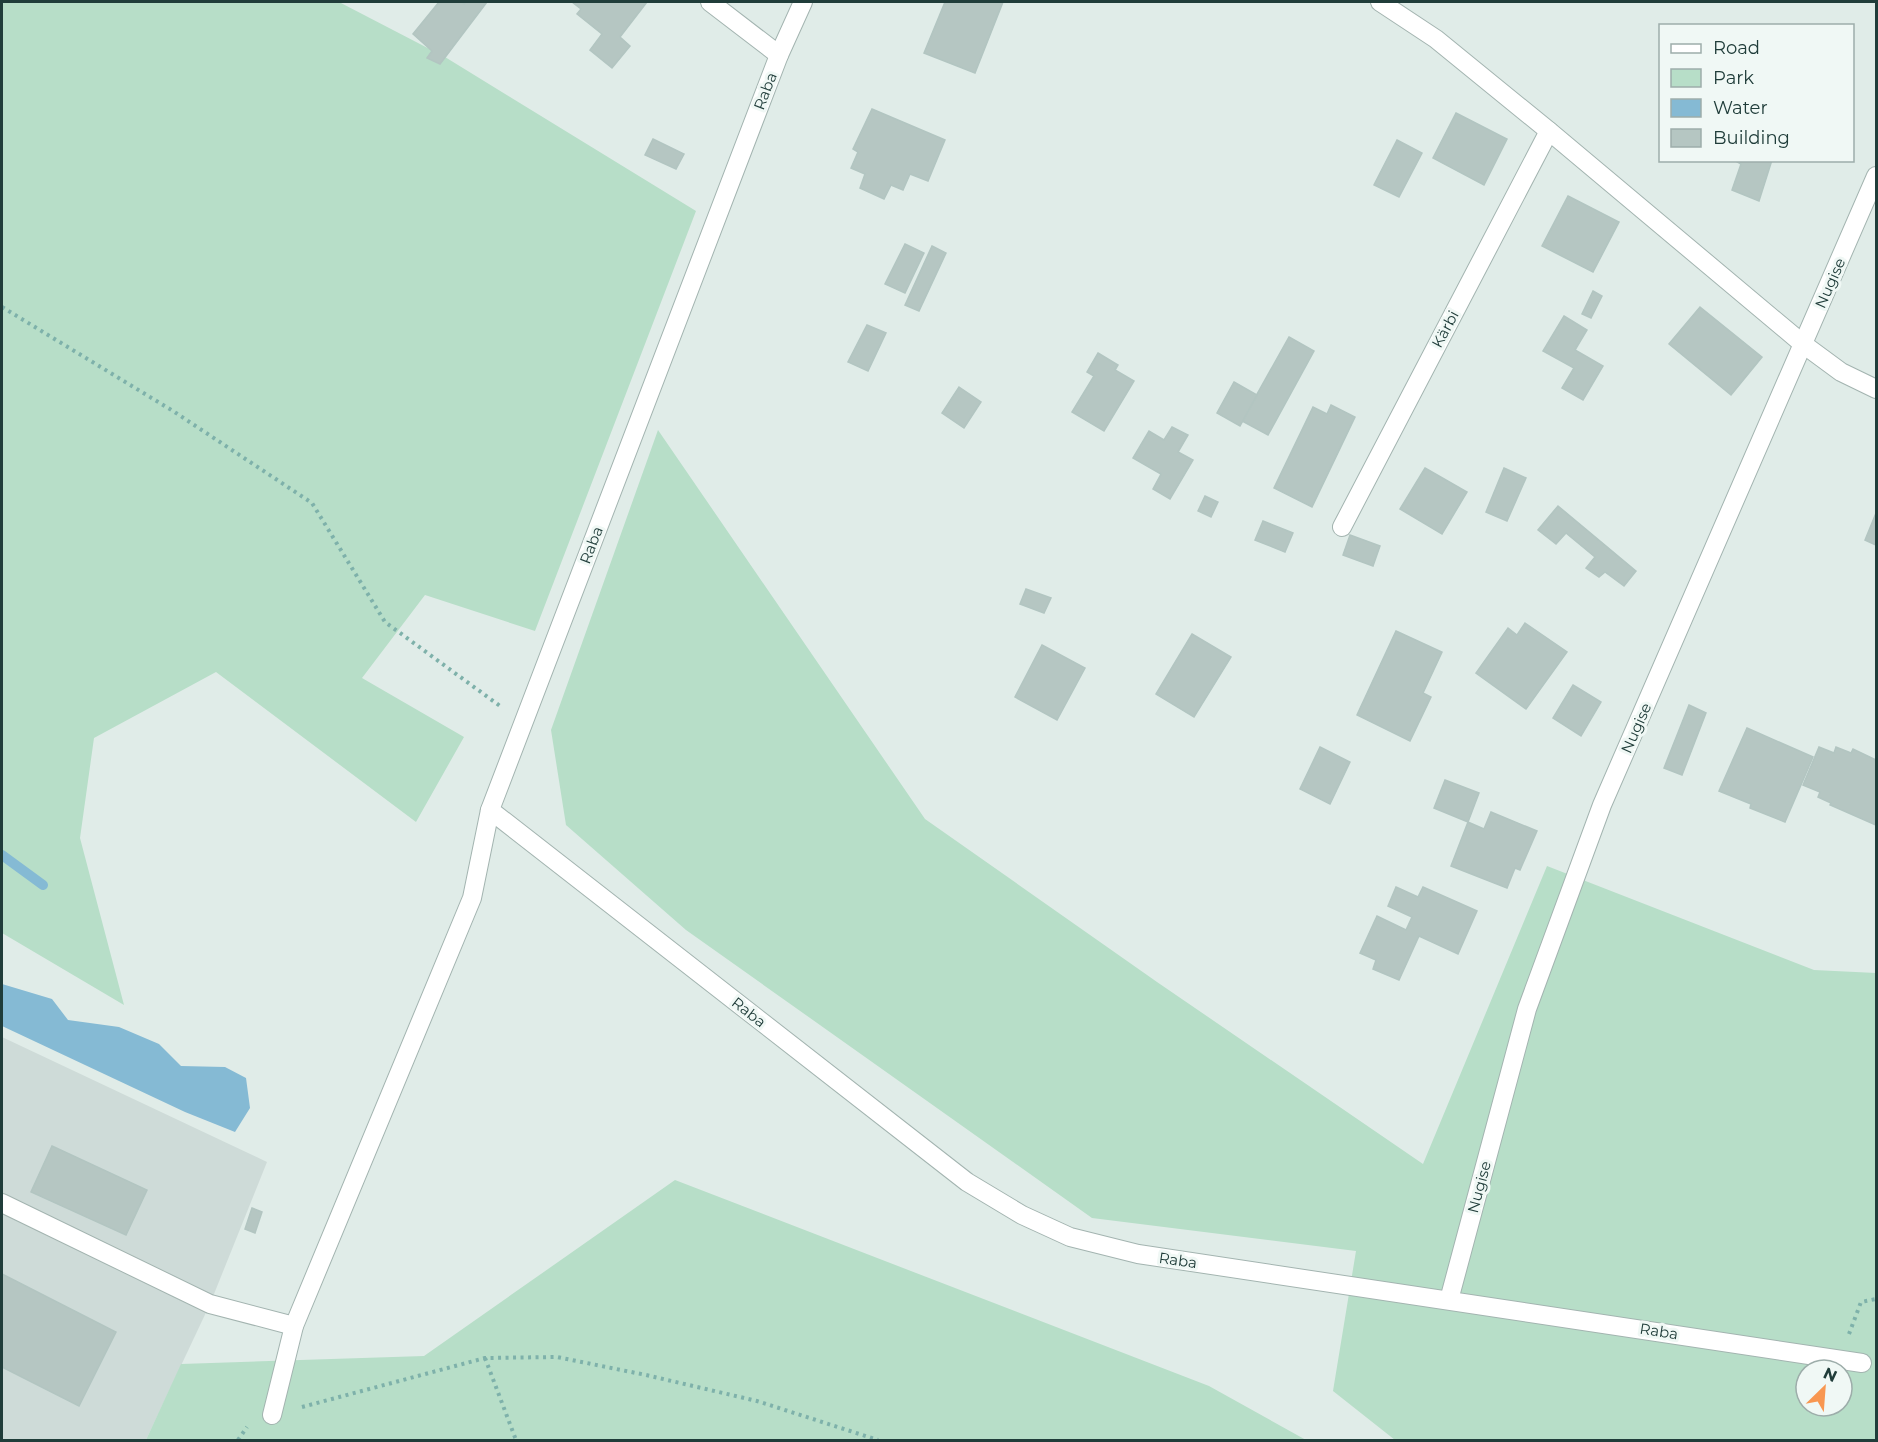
<svg xmlns="http://www.w3.org/2000/svg" width="1878" height="1442" font-family="Montserrat,sans-serif">
<style>
.built{fill:#cedbd8}
.green{fill:#b7dec8;fill-rule:evenodd}
.water{fill:#85bad4}
.lines{fill:none;stroke-linecap:round;stroke-linejoin:round}
.stream{stroke:#85bad4;stroke-width:10}
.building{fill:#b5c6c2;stroke:#b2c5c1;stroke-width:1.5}
.lane-casing{stroke:#a3b4b0;stroke-width:20}
.street-casing{stroke:#a3b4b0;stroke-width:20}
.path{stroke:#7eb1aa;stroke-width:4;stroke-dasharray:3 4.5;stroke-linecap:butt}
.lane{stroke:#fff;stroke-width:18}
.street{stroke:#fff;stroke-width:18}
.labels{text-anchor:middle;dominant-baseline:central;stroke-width:6;stroke-linejoin:round;paint-order:stroke}
.street-label{font-size:15px;fill:#203d3a;stroke:#f0f8f5}
</style>
<rect width="100%" height="100%" fill="#e0ece8"/>
<path class="built" d="M2,1037L267,1162L210,1304L146,1440H2Z"/>
<g class="green">
<path d="M2,2H339L445,57L696,211L535,631L425,595L362,678L464,737L416,822L216,672L94,738L80,838L124,1005L2,933Z"/>
<path d="M658,430L925,819L1157,982L1423,1164L1547,866L1814,970L1876,973V1440H1395L1333,1391L1356,1251L1092,1218L686,930L566,825L551,730ZM1806,1370H1842V1406H1806Z"/>
<path d="M675,1180L1209,1386L1306,1440H146L181,1364L424,1356Z"/>
</g>
<path class="water" d="M2,984L52,999L68,1020L119,1027L159,1044L181,1066L225,1067L246,1078L250,1108L235,1132L185,1112L2,1026Z"/>
<g class="lines">
<path class="stream" d="M2,855L43,885"/>
</g>
<g class="building">
<path d="M439,2H461L464,4L466,2H487L440,64L427,58L432,51L413,34Z"/>
<path d="M572,2H647L620,37L630,46L612,68L590,50L602,34L577,14L581,9Z"/>
<path d="M945,2H1003L975,73L924,53Z"/>
<path d="M872,109L945,140L928,181L910,174L903,190L891,185L884,199L860,188L865,174L851,168L858,152L853,149Z"/>
<path d="M1456,113L1507,139L1484,185L1433,158Z"/>
<path d="M653,139L684,154L676,169L645,155Z"/>
<path d="M1397,140L1422,153L1399,197L1374,185Z"/>
<path d="M1734,160H1772L1759,201L1732,190L1741,164Z"/>
<path d="M1568,196L1619,222L1593,272L1542,246Z"/>
<path d="M905,244L924,253L905,293L885,284Z"/>
<path d="M932,246L946,253L919,311L905,305Z"/>
<path d="M1593,291L1602,296L1591,318L1582,314Z"/>
<path d="M1700,307L1762,357L1731,395L1669,344Z"/>
<path d="M1564,316L1587,330L1575,350L1603,366L1583,400L1562,388L1574,368L1543,351Z"/>
<path d="M867,325L886,333L868,371L848,362Z"/>
<path d="M1289,337L1314,351L1268,435L1242,421Z"/>
<path d="M1098,353L1118,365L1115,370L1134,381L1104,431L1072,412L1094,376L1087,372Z"/>
<path d="M1234,382L1257,395L1240,426L1217,413Z"/>
<path d="M959,387L981,402L964,428L942,413Z"/>
<path d="M1331,405L1355,417L1312,507L1274,488L1313,407L1327,414Z"/>
<path d="M1172,427L1188,435L1178,452L1193,460L1170,499L1153,489L1161,474L1133,458L1149,431L1164,440Z"/>
<path d="M1425,468L1467,492L1442,534L1400,509Z"/>
<path d="M1504,468L1526,478L1507,521L1486,512Z"/>
<path d="M1205,496L1218,502L1211,517L1198,511Z"/>
<path d="M1558,506L1636,571L1624,586L1605,572L1599,577L1586,568L1595,557L1566,533L1556,544L1538,530Z"/>
<path d="M1876,513V545L1865,540Z"/>
<path d="M1263,521L1293,533L1285,552L1255,540Z"/>
<path d="M1350,535L1380,546L1373,566L1343,555Z"/>
<path d="M1026,589L1051,598L1044,613L1020,604Z"/>
<path d="M1525,623L1567,652L1526,709L1476,673L1508,628L1517,635Z"/>
<path d="M1396,631L1442,652L1423,693L1431,697L1410,741L1357,715Z"/>
<path d="M1192,634L1231,657L1194,717L1156,694Z"/>
<path d="M1042,645L1085,668L1057,720L1015,697Z"/>
<path d="M1573,685L1601,702L1581,736L1553,718Z"/>
<path d="M1689,705L1706,713L1682,775L1664,768Z"/>
<path d="M1747,728L1813,757L1785,822L1750,808L1751,804L1719,791Z"/>
<path d="M1320,747L1350,762L1330,804L1300,789Z"/>
<path d="M1819,747L1834,753L1836,747L1851,753L1853,749L1876,760V825L1830,805L1831,803L1818,797L1820,792L1803,785Z"/>
<path d="M1445,780L1479,793L1468,822L1434,808Z"/>
<path d="M1491,812L1537,831L1520,870L1515,868L1507,888L1451,866L1468,822L1484,829Z"/>
<path d="M1396,887L1418,897L1423,887L1477,911L1458,954L1419,936L1399,980L1373,969L1376,960L1360,953L1377,916L1406,930L1412,917L1388,906Z"/>
<path d="M52,1146L147,1190L126,1235L31,1192Z"/>
<path d="M252,1208L262,1212L255,1233L245,1229Z"/>
<path d="M2,1274L116,1332L79,1406L2,1367Z"/>
</g>
<g class="lines">
<g class="lane-casing">
<g id="lane">
<path d="M2,1203L210,1304L294,1326"/>
<path d="M272,1415L294,1326L472,898L490,810"/>
</g>
</g>
<g class="street-casing">
<g id="street">
<path d="M710,2L779,55"/>
<path d="M803,2L779,55L490,810L967,1182L1022,1215L1070,1237L1138,1254L1862,1363"/>
<path d="M1380,2L1436,39L1549,131L1803,344L1841,372L1876,389"/>
<path d="M1342,527L1549,131"/>
<path d="M1449,1300L1527,1009L1602,805L1876,176"/>
</g>
</g>
<g class="path">
<path d="M2,307L173,411L312,503L385,622L500,706"/>
<path d="M1849,1334L1861,1302L1876,1299"/>
<path d="M485,1358L516,1440"/>
<path d="M302,1407L485,1358L557,1357L646,1375L757,1401L878,1440"/>
<path d="M238,1440L247,1427"/>
</g>
<use href="#lane" class="lane"/>
<use href="#street" class="street"/>
</g>
<g class="labels">
<g class="street-label">
<text transform="translate(765 91) rotate(-69)">Raba</text>
<text transform="translate(1830 283) rotate(-66)">Nugise</text>
<text transform="translate(1445 329) rotate(-62)">Kärbi</text>
<text transform="translate(591 545) rotate(-69)">Raba</text>
<text transform="translate(1636 728) rotate(-66)">Nugise</text>
<text transform="translate(749 1012) rotate(38)">Raba</text>
<text transform="translate(1479 1187) rotate(-75)">Nugise</text>
<text transform="translate(1178 1260) rotate(8)">Raba</text>
<text transform="translate(1659 1331) rotate(9)">Raba</text>
</g>
</g>
<rect width="1878" height="1442" fill="none" stroke="#203d3a" stroke-width="6"/>
<rect x="1659" y="24" width="195" height="138" fill="#f0f8f5" stroke="#9dadaa" stroke-width="1.5"/>
<rect x="1671" y="44" width="30" height="9" fill="#ffffff" stroke="#9dadaa" stroke-width="1.5"/>
<text x="1713" y="54" font-size="18" fill="#203d3a">Road</text>
<rect x="1671" y="69" width="30" height="18" fill="#b7dec8" stroke="#9dadaa" stroke-width="1.5"/>
<text x="1713" y="84" font-size="18" fill="#203d3a">Park</text>
<rect x="1671" y="99" width="30" height="18" fill="#85bad4" stroke="#9dadaa" stroke-width="1.5"/>
<text x="1713" y="114" font-size="18" fill="#203d3a">Water</text>
<rect x="1671" y="129" width="30" height="18" fill="#b5c6c2" stroke="#9dadaa" stroke-width="1.5"/>
<text x="1713" y="144" font-size="18" fill="#203d3a">Building</text>
<g transform="translate(1824 1388) rotate(25)"><circle r="28" fill="#f0f8f5" stroke="#9dadaa" stroke-width="1.5"/>
<path d="M0-4.5L10 22L0 15L-10 22Z" fill="#f89751"/>
<text y="-9" font-size="16" font-weight="bold" text-anchor="middle" fill="#203d3a">N</text>
</g>
</svg>
